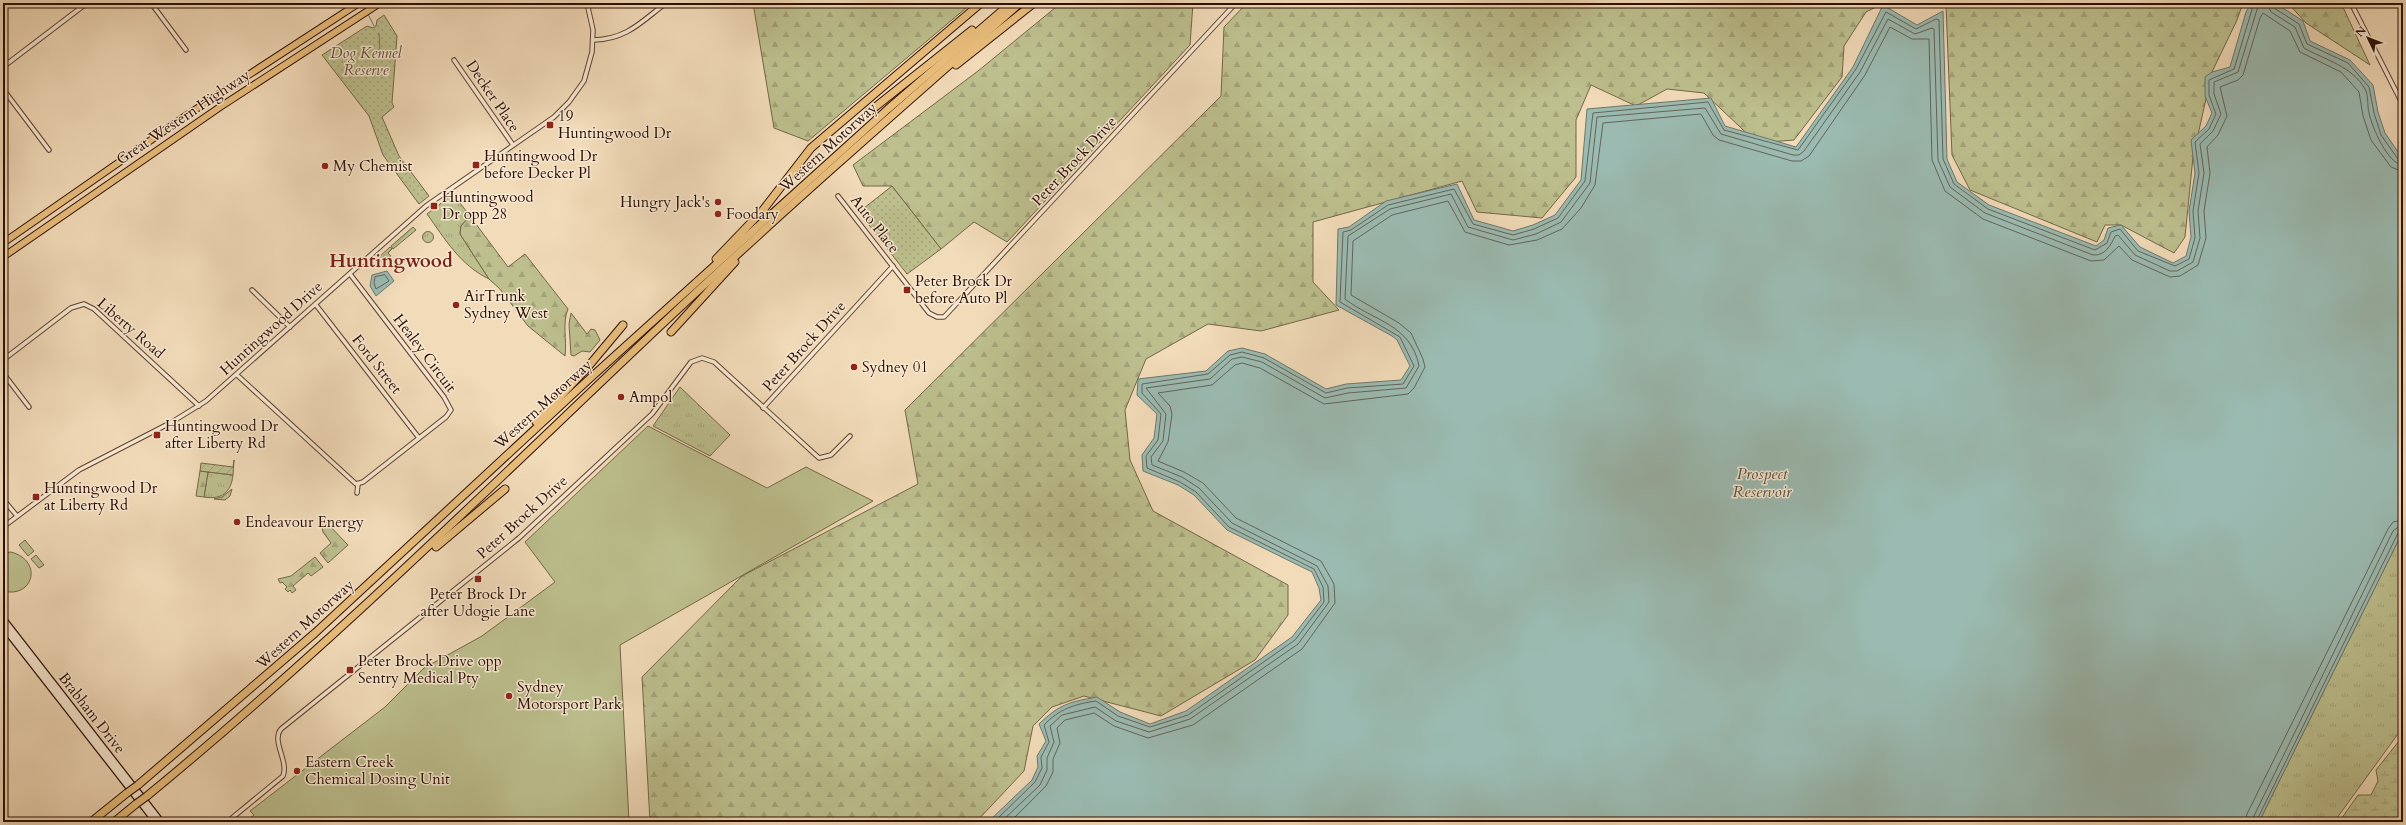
<svg xmlns="http://www.w3.org/2000/svg" width="2406" height="825" font-family="Cardo,serif">
<style>
.grass{fill:url(#grass-tufts);stroke:#746648}
.forest{fill:url(#forest-firs);stroke:#746648}
.wetland{fill:url(#wetland-marsh);stroke:#746648}
.park{fill:url(#park-dots);stroke:#746648}
.garden{fill:url(#garden-furrows);stroke:#746648}
.pitch{fill:#bdbf8e;stroke:#746648}
.water{fill:#9bbbb2;stroke:#6f766c}
.lines{fill:none;stroke-linecap:round;stroke-linejoin:round}
.shore{stroke:#64645a;stroke-width:1}
.stream{stroke:#6f766c;stroke-width:1}
.minor-casing{stroke:#5e4130;stroke-width:5.5}
.secondary-casing{stroke:#2c0e02;stroke-width:8}
.trunk-casing{stroke:#2c0e02;stroke-width:8}
.motorway-casing{stroke:#2c0e02;stroke-width:9}
.minor{stroke:#f7e8d2;stroke-width:3.5}
.secondary{stroke:#f7e8d2;stroke-width:5.5}
.trunk{stroke:#e9be7c;stroke-width:6}
.motorway{stroke:#e9be7c;stroke-width:7}
.motorway-bridge-casing{stroke:#2c0e02;stroke-width:9;stroke-linecap:butt}
.motorway-bridge{stroke:#e9be7c;stroke-width:7}
.poi-dot{fill:#8f2418;stroke:#f7e8d2;stroke-width:1.5}
.labels{text-anchor:middle;dominant-baseline:central;stroke-width:3;stroke-linejoin:round;paint-order:stroke}
.park-label{font-size:15px;font-style:italic;fill:#5f4c33;stroke:#f7e8d2}
.street-label{font-size:15px;fill:#2c0e02;stroke:#f7e8d2}
.poi-label{font-size:15px;fill:#2c0e02;stroke:#f7e8d2;text-anchor:start}
.water-label{font-size:16px;font-style:italic;fill:#534b40;stroke:#f7e8d2}
.district-label{font-size:19px;font-weight:bold;fill:#7a1f14;stroke:#f7e8d2}
</style>
<defs>
<pattern id="grass-tufts" width="24" height="20" patternUnits="userSpaceOnUse"><rect width="24" height="20" fill="#bdbf8e"/><path d="M3 7l-1-3M5 7V3M7 7l1-3M15 17l-1-3M17 17v-4M19 17l1-3" fill="none" stroke="#a3a379"/></pattern>
<pattern id="forest-firs" width="22" height="20" patternUnits="userSpaceOnUse"><rect width="22" height="20" fill="#bdbf8e"/><path d="M5 1l3.5 6h-7zM16 11l3.5 6h-7z" fill="#a3a379"/></pattern>
<pattern id="wetland-marsh" width="20" height="14" patternUnits="userSpaceOnUse"><rect width="20" height="14" fill="#bdbf8e"/><path d="M1 5h8M5 5V1M11 12h8M15 12V8" fill="none" stroke="#a3a379"/></pattern>
<pattern id="park-dots" width="8" height="8" patternUnits="userSpaceOnUse"><rect width="8" height="8" fill="#bdbf8e"/><path d="M2 2h.1M6 6h.1" fill="none" stroke="#a3a379" stroke-width="1.8" stroke-linecap="round"/></pattern>
<pattern id="garden-furrows" width="10" height="10" patternUnits="userSpaceOnUse"><rect width="10" height="10" fill="#bdbf8e"/><path d="M-1 1l2-2M0 10L10 0M9 11l2-2" fill="none" stroke="#a3a379"/></pattern>
</defs>
<rect width="100%" height="100%" fill="#f2dbb9"/>
<filter id="stains"><feTurbulence type="fractalNoise" baseFrequency=".005" numOctaves="4"/><feColorMatrix values="0 0 0 0 .2 0 0 0 0 .09 0 0 0 0 .02 0 0 0 .5 -.17"/></filter>
<radialGradient id="worn" r=".72"><stop offset=".6" stop-color="#630" stop-opacity="0"/><stop offset="1" stop-color="#630" stop-opacity=".3"/></radialGradient>
<g class="grass">
<path d="M453,194L470,216L461,226L460,234L489,279C460,265 445,239 427,214Z"/>
<circle cx="428" cy="237" r="5.5"/>
<path d="M680,387L730,435L710,456L653,426Z"/>
<path d="M208,472L233,475C231,493 221,500 204,497Z"/>
<path d="M2403,531V727L2334,822H2259Z"/>
</g>
<g class="forest">
<path d="M753,3H972L808,141L774,128Z"/>
<path d="M1061,3H1193L1190,45L1007,242L974,222L941,249L892,186H863L853,165L978,71Z"/>
<path d="M1247,3H1884L1866,12L1844,46L1842,77L1794,140L1757,143L1704,93L1667,89L1636,106L1591,85L1576,120V177L1542,218L1477,212L1462,181L1313,222V282L1339,310L1261,331L1208,324L1146,359L1125,410L1130,460L1153,511L1288,585V615L1255,660L1161,716L1084,696L1052,707L1033,726L1024,771L976,822H650L642,677L742,576L918,484L905,410L1221,96L1224,27Z"/>
<path d="M1892,3H2243L2237,20L2212,72L2193,157L2185,237L2174,253L2121,225H2105L2097,242L1970,190L1952,155L1946,5Z"/>
<path d="M2288,3H2341L2370,65L2306,23Z"/>
<path d="M470,216L508,267L525,254L568,309C562,323 567,340 565,356L528,326L500,289L489,279L460,234L461,226Z"/>
<path d="M571,313L587,334L591,329L595,330L600,340L590,352L582,351L574,356L571,355L569,324Z"/>
<path d="M200,471L208,472L204,497L196,496Z"/>
<path d="M324,520L348,545L328,563L320,553L331,543L323,532L321,523Z"/>
<path d="M315,557L323,567L311,576L308,573L293,586L296,590L292,593L290,590L288,592L285,589L287,587L282,582L280,583L278,579L291,576Z"/>
</g>
<path class="wetland" d="M2403,736V822H2339L2358,795H2371L2378,781L2376,770Z"/>
<g class="park">
<path d="M384,15L397,36L392,103L394,107L382,117L399,156L429,196L419,204L383,155L369,116L322,55L367,26L373,28L376,26L377,20Z"/>
<path d="M892,186L941,249L907,274L859,212Z"/>
</g>
<g class="garden">
<path d="M413,227L416,230L393,249L391,246Z"/>
<path d="M390,247L392,249L388,253L391,256L379,262L378,258Z"/>
<path d="M234,460L233,475L200,471L201,463L233,467Z"/>
<path d="M232,489L230,496L225,500L214,499L222,497Z"/>
</g>
<g class="pitch">
<path d="M648,426L767,488L806,467L873,501L620,645L629,822H245L254,815L250,811L385,707L424,668L482,636L555,582L525,542Z"/>
<path d="M25,540L34,551L28,556L19,545Z"/>
<path d="M11,552C44,561 33,599 3,591V553Z"/>
<path d="M36,555L44,565L39,568L31,559Z"/>
</g>
<g class="water">
<path d="M2251,3H2274L2286,10L2303,21L2310,41L2350,60L2373,85L2378,112L2385,133L2403,159V531L2259,822H988L1032,780L1038,767L1037,756L1046,741L1039,724C1060,704 1069,702 1097,697L1120,712L1150,724L1186,711L1292,637L1321,600L1319,588L1312,572L1227,530L1194,495L1178,485L1143,471L1142,455L1154,438L1157,414L1137,395L1138,379L1206,371L1228,351L1242,348L1265,354L1326,389L1346,384L1401,380L1410,366L1397,340L1392,336L1336,305L1338,229L1349,227L1386,201L1457,184L1474,220L1513,231L1533,225L1555,215L1581,180L1587,109L1711,98L1725,126L1796,147L1853,67L1883,5L1917,25L1943,11L1947,159L1957,182L1989,205L2096,246L2104,240L2108,228L2121,225L2140,247L2173,263L2186,256L2191,237L2189,211L2195,173L2191,140L2206,126L2212,113L2205,96V77L2212,72L2230,67L2246,12Z"/>
<path d="M387,271L394,281L376,296L370,286L372,275Z"/>
</g>
<g class="lines">
<g class="shore">
<path d="M2267,3L2271,12L2295,27L2304,48C2325,60 2352,66 2365,89C2369,96 2367,106 2369,113C2372,127 2388,165 2403,165"/>
<path d="M2273,3L2274,8L2299,24L2307,44L2348,63L2369,87L2374,113L2381,135L2398,159L2403,160"/>
<path d="M385,275L389,281L376,289L374,283L375,277Z"/>
<path d="M994,822L1035,782L1042,768L1041,757L1049,742L1044,725C1059,709 1075,704 1096,701L1118,716L1150,727L1188,715L1295,640L1324,602L1323,587L1314,569L1229,527L1196,492L1180,482L1147,468L1146,456L1158,440L1161,414L1142,393V384L1208,374L1230,355L1242,352L1264,358L1326,393L1347,388L1403,384L1414,366L1400,337L1340,302L1343,232L1351,230L1388,205L1454,189L1473,224L1513,235L1534,229L1558,218L1585,181L1593,113L1708,102L1724,130L1798,150L1856,69L1886,12L1916,29L1936,19L1939,20L1943,159L1954,184L1988,209L2095,250L2107,243L2111,232L2120,229L2138,251L2175,266L2189,259L2195,238L2193,211L2199,173L2195,142L2209,129L2216,114L2209,95V80L2234,69L2254,3"/>
<path d="M1001,822L1040,785L1047,770V758L1054,742L1050,726L1062,715L1095,707L1116,721L1149,732L1190,719L1298,644L1329,602L1328,586L1317,566L1232,523L1199,488L1182,477L1152,465L1151,457L1163,441L1166,414L1146,388L1210,379L1232,359L1242,357L1262,362L1325,398L1348,393L1406,388L1419,366C1411,324 1373,321 1345,299L1348,236L1390,209L1451,194L1468,227L1513,240L1536,234L1561,222L1590,183L1597,117L1705,108L1721,134L1793,155H1799L1804,151L1860,72L1888,19L1915,34L1932,28L1934,29L1938,160L1950,187L1985,213L2093,255C2105,256 2111,245 2115,236L2118,235L2135,255L2170,271H2177L2193,262L2200,238L2198,211L2204,173L2200,144L2213,131L2221,114L2214,94V82L2238,72L2259,3"/>
<path d="M1010,822L1046,786L1053,772V759L1060,743L1057,728L1065,720L1094,713L1114,726L1148,738L1193,725L1302,649L1335,603L1334,584L1321,561L1236,518L1203,483L1184,472L1158,461L1168,442L1172,414L1170,406L1158,393L1212,385L1235,365L1242,363L1260,368L1324,404L1408,394L1414,388L1425,367L1423,359L1411,333L1399,323L1351,295L1353,241L1392,215L1448,201L1465,232L1509,245L1537,240L1562,229L1581,208L1595,185L1603,123L1701,114L1713,135L1719,140L1792,161H1801L1809,156L1865,75L1890,27L1912,39H1929L1932,160L1945,191L1983,219L2091,261L2104,260L2119,246L2132,260L2170,277L2180,276L2198,265L2206,238L2204,211L2210,173L2207,147L2218,135L2227,116L2220,87L2238,80L2243,75L2260,18L2263,13L2290,31L2300,52L2341,72L2359,92L2363,116L2371,140L2391,167L2403,172"/>
<path d="M2245,822L2247,814L2388,529L2393,522L2403,520"/>
<path d="M2251,822L2393,531L2398,527L2403,526"/>
<path d="M2256,822L2398,533L2403,531"/>
</g>
<g class="stream">
<path d="M368,14L374,26"/>
<path d="M379,33L380,52"/>
</g>
<g class="minor-casing">
<g id="minor">
<path d="M151,3L186,50"/>
<path d="M2351,3L2403,105"/>
<path d="M594,40C627,39 641,22 666,3"/>
<path d="M454,60L513,145"/>
<path d="M3,67L87,3"/>
<path d="M3,89L49,150"/>
<path d="M838,196L929,313L937,317H944L1236,3"/>
<path d="M252,290L290,327"/>
<path d="M316,305L419,438"/>
<path d="M3,360L71,308L84,304L94,309L199,406"/>
<path d="M3,373L29,407"/>
<path d="M237,375L356,484L363,482L446,417L451,410L444,397L350,274"/>
<path d="M763,408L893,266"/>
<path d="M357,493L358,484"/>
<path d="M3,499L17,516"/>
<path d="M3,527L79,470L172,422L206,401L426,206L554,117L569,102L584,81L592,52L593,30L587,3"/>
<path d="M227,822L283,776C289,761 271,741 281,729L519,538L652,414L691,362L702,358L714,362L819,458L831,455L850,436"/>
</g>
</g>
<g class="secondary-casing">
<g id="secondary">
<path d="M3,619L161,822"/>
<path d="M3,626L156,822"/>
</g>
</g>
<g class="trunk-casing">
<g id="trunk">
<path d="M3,243L187,115L359,3"/>
<path d="M3,257L220,107L380,3"/>
</g>
</g>
<g class="motorway-casing">
<g id="motorway">
<path d="M956,65L1034,3"/>
<path d="M869,112L972,30"/>
<path d="M716,259L763,210L811,148L981,3"/>
<path d="M671,332L735,262"/>
<path d="M536,422L587,368L623,325"/>
<path d="M436,547L505,489"/>
<path d="M138,785L315,633L587,381L888,109L1011,3"/>
<path d="M147,796C326,649 490,487 658,328C776,217 898,110 1020,3"/>
<path d="M91,822L127,793"/>
<path d="M114,822L136,804"/>
</g>
</g>
<use href="#minor" class="minor"/>
<use href="#secondary" class="secondary"/>
<use href="#trunk" class="trunk"/>
<use href="#motorway" class="motorway"/>
<g class="motorway-bridge-casing">
<g id="motorway-bridge">
<path d="M127,793L138,785"/>
<path d="M136,804L147,796"/>
</g>
</g>
<use href="#motorway-bridge" class="motorway-bridge"/>
</g>
<g class="poi-dot">
<rect x="546" y="121" width="8" height="8" rx="2"/>
<rect x="472" y="161" width="8" height="8" rx="2"/>
<circle cx="325" cy="166" r="4"/>
<circle cx="718" cy="202" r="4"/>
<rect x="430" y="202" width="8" height="8" rx="2"/>
<circle cx="718" cy="214" r="4"/>
<rect x="903" y="286" width="8" height="8" rx="2"/>
<circle cx="456" cy="305" r="4"/>
<circle cx="854" cy="367" r="4"/>
<circle cx="621" cy="397" r="4"/>
<rect x="153" y="431" width="8" height="8" rx="2"/>
<rect x="32" y="493" width="8" height="8" rx="2"/>
<circle cx="237" cy="522" r="4"/>
<rect x="474" y="575" width="8" height="8" rx="2"/>
<rect x="346" y="666" width="8" height="8" rx="2"/>
<circle cx="509" cy="696" r="4"/>
<circle cx="297" cy="771" r="4"/>
</g>
<g class="labels">
<g class="park-label">
<text x="366" y="53">Dog Kennel<tspan x="366" dy="17">Reserve</tspan></text>
</g>
<g class="street-label">
<text transform="translate(493 96) rotate(56)">Decker Place</text>
<text transform="translate(183 117) rotate(-34)">Great Western Highway</text>
<text transform="translate(828 147) rotate(-42)">Western Motorway</text>
<text transform="translate(1074 161) rotate(-47)">Peter Brock Drive</text>
<text transform="translate(875 224) rotate(52)">Auto Place</text>
<text transform="translate(131 328) rotate(41)">Liberty Road</text>
<text transform="translate(271 328) rotate(-42)">Huntingwood Drive</text>
<text transform="translate(804 346) rotate(-48)">Peter Brock Drive</text>
<text transform="translate(425 353) rotate(53)">Healey Circuit</text>
<text transform="translate(377 364) rotate(52)">Ford Street</text>
<text transform="translate(543 404) rotate(-42)">Western Motorway</text>
<text transform="translate(522 517) rotate(-42)">Peter Brock Drive</text>
<text transform="translate(305 624) rotate(-42)">Western Motorway</text>
<text transform="translate(92 713) rotate(52)">Brabham Drive</text>
</g>
<g class="poi-label">
<text x="558" y="116">19<tspan x="558" dy="17">Huntingwood Dr</tspan></text>
<text x="484" y="156">Huntingwood Dr<tspan x="484" dy="17">before Decker Pl</tspan></text>
<text x="333" y="166">My Chemist</text>
<text x="442" y="197">Huntingwood<tspan x="442" dy="17">Dr opp 28</tspan></text>
<text x="710" y="202" text-anchor="end">Hungry Jack's</text>
<text x="726" y="214">Foodary</text>
<text x="915" y="281">Peter Brock Dr<tspan x="915" dy="17">before Auto Pl</tspan></text>
<text x="464" y="296">AirTrunk<tspan x="464" dy="17">Sydney West</tspan></text>
<text x="862" y="367">Sydney 01</text>
<text x="629" y="397">Ampol</text>
<text x="165" y="426">Huntingwood Dr<tspan x="165" dy="17">after Liberty Rd</tspan></text>
<text x="44" y="488">Huntingwood Dr<tspan x="44" dy="17">at Liberty Rd</tspan></text>
<text x="245" y="522">Endeavour Energy</text>
<text x="478" y="594" text-anchor="middle">Peter Brock Dr<tspan x="478" dy="17">after Udogie Lane</tspan></text>
<text x="358" y="661">Peter Brock Drive opp<tspan x="358" dy="17">Sentry Medical Pty</tspan></text>
<text x="517" y="687">Sydney<tspan x="517" dy="17">Motorsport Park</tspan></text>
<text x="305" y="762">Eastern Creek<tspan x="305" dy="17">Chemical Dosing Unit</tspan></text>
</g>
<g class="water-label">
<text x="1762" y="474">Prospect<tspan x="1762" dy="18">Reservoir</tspan></text>
</g>
<g class="district-label">
<text x="391" y="261">Huntingwood</text>
</g>
</g>
<rect width="2406" height="825" fill="none" stroke="#f2dbb9" stroke-width="16"/>
<rect x="4" y="4" width="2398" height="817" fill="none" stroke="#2c0e02" stroke-width="2"/>
<rect x="8" y="8" width="2390" height="809" fill="none" stroke="#2c0e02"/>
<g transform="translate(2368 38) rotate(313)" stroke="#f7e8d2" stroke-width="3" paint-order="stroke">
<path d="M0-3L7 15L0 10L-7 15Z" fill="#2c0e02"/>
<text y="-6" font-size="11" font-weight="bold" text-anchor="middle" fill="#2c0e02">N</text>
</g>
<rect width="100%" height="100%" filter="url(#stains)"/>
<rect width="100%" height="100%" fill="url(#worn)"/>
</svg>
